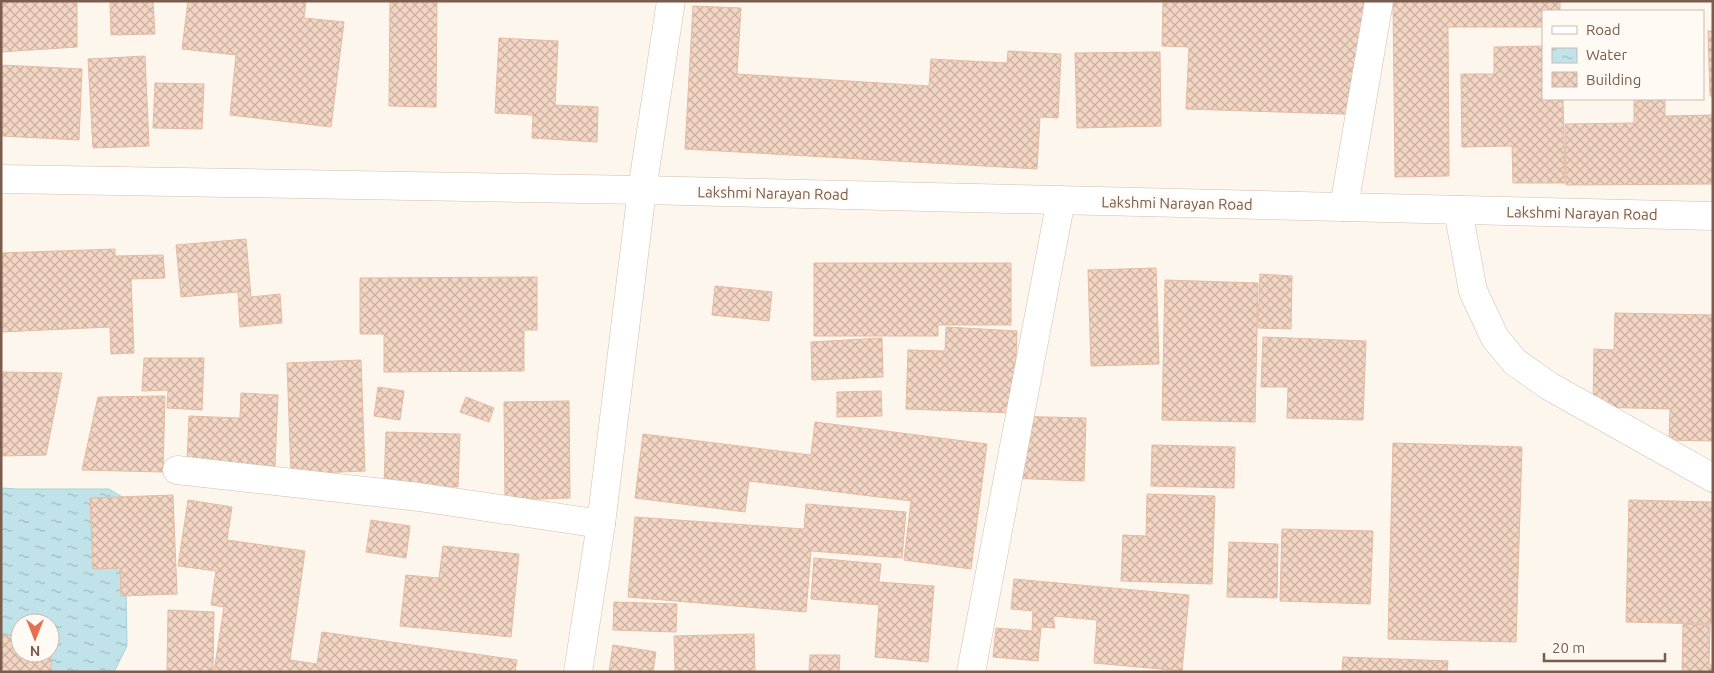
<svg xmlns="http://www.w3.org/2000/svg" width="1714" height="673" font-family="Ubuntu,sans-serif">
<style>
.water{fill:url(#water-ripples);stroke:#a5d3da;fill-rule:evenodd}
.building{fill:url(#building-cross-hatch);stroke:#e6bba3}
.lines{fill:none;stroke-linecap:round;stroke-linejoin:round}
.minor-casing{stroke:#d1beb0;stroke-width:29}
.minor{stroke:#fff;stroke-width:28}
.labels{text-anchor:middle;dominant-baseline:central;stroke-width:4.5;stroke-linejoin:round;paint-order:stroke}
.street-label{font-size:15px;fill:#7a5c4d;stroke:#fffaf3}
</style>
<defs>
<pattern id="water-ripples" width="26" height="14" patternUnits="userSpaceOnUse" patternTransform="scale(1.25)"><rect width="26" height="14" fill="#bfe3e8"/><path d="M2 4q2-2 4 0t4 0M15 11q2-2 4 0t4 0" fill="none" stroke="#a0bbbe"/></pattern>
<pattern id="building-cross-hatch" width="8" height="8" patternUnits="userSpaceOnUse" patternTransform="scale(1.25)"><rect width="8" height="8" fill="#f3d5c3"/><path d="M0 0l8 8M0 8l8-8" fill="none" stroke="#cab0a1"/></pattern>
</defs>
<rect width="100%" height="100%" fill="#fdf6ec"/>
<path class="water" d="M1,488L17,489H109L132,503L126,588L127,646L114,672H1ZM20,623H50V653H20Z"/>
<g class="building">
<path d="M1,1H77V47L1,52Z"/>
<path d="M110,1H153L155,34L111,35Z"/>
<path d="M188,1H306L304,18L344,22L331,127L230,115L236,55L182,49Z"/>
<path d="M390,1H437L436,107L389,106Z"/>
<path d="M1163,1H1376L1372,115L1186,109L1189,47L1162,46Z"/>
<path d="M1393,1H1560V11H1543V27H1448L1449,176L1395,177Z"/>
<path d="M693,6L741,8L737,74L929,86L931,59L1007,63L1008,51L1061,54L1058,118L1040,117L1037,169L685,149Z"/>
<path d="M1708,31H1713V96H1710Z"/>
<path d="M499,38L558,41L555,105L598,107L597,142L532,138L533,115L495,113Z"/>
<path d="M1543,46V99H1563L1565,183H1513L1512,146L1462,147L1461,74H1494V47Z"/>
<path d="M1160,52L1161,126L1077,128L1075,53Z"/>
<path d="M145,56L149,146L93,148L88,59Z"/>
<path d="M1,65L82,69L79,140L1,136Z"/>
<path d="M155,83L204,84L202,129L153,128Z"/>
<path d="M1634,99H1665V116L1713,115V184L1566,185L1565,124L1634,123Z"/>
<path d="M246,239L251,297L280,294L282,323L240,327L238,292L181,297L176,245Z"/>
<path d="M115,249V256L163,255L165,278L131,279L134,353L111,354L110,327L1,332V253Z"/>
<path d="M814,263H1011V325H938V336H814Z"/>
<path d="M1156,268L1159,364L1091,366L1088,270Z"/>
<path d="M1260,274L1292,276L1291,329L1258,328Z"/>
<path d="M537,277V330H524V371L384,372V334H360V278Z"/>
<path d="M1165,280L1258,283L1255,422L1162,420Z"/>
<path d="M715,286L772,292L769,321L712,315Z"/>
<path d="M1615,313L1713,315V441L1669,440L1670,409L1593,407L1594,349L1614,350Z"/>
<path d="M946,327L1017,331L1014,413L906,409L908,350L945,351Z"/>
<path d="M1263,337L1366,341L1363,420L1287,418L1288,387H1261Z"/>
<path d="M882,338L883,377L812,380L811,342Z"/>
<path d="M144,358H204L202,410L167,408L168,390L142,391Z"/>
<path d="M361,360L365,471L291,474L287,363Z"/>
<path d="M1,372L62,373L46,455L1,456Z"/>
<path d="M378,387L404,391L400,420L374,416Z"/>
<path d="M881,391L882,416L837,417V392Z"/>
<path d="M241,393L278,395L275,466L187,462L189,416L240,418Z"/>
<path d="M165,396L163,472L82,470L98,397Z"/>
<path d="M466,397L494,408L489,422L460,412Z"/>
<path d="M569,401L570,498L505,500L504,402Z"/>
<path d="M1009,416L1086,418L1084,481L1007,478Z"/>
<path d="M815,422L987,444L971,569L904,560L911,501L749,481L745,512L635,498L643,434L811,455Z"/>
<path d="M386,432L460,434L458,487L384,484Z"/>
<path d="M1393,443L1522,447L1516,642L1388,639Z"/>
<path d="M1152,445L1235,447L1234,488L1151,486Z"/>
<path d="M1147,494L1215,496L1212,584L1121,581L1123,535L1146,536Z"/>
<path d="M173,495L177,594L121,596L120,568L93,569L90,498Z"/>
<path d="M188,500L232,507L227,540L305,551L290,660L317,664L322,632L517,660L515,672H214L224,607L211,605L216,571L178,566Z"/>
<path d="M1629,500L1713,502L1711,624L1626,622Z"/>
<path d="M806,504L906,512L902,558L811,551L806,612L628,597L635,517L804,529Z"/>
<path d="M371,520L410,526L406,558L366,552Z"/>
<path d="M1282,529L1373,531L1370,604L1280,601Z"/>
<path d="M1229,542L1278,544L1277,598L1227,597Z"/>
<path d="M443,546L519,554L511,637L400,626L406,575L439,578Z"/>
<path d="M814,558L881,564L879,582L934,586L928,662L875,657L879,605L811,599Z"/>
<path d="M1014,579L1189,595L1182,671L1094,663L1097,620L1053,616L1055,628L1041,627L1038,661L993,657L996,628L1032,631L1033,611L1011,609Z"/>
<path d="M614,602L677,604L676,632L613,630Z"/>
<path d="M168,610L214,612L213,672H167Z"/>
<path d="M1683,624L1710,625L1709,665H1713V672H1682Z"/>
<path d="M754,634L755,672H675L674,636Z"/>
<path d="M1,635L20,636V653H50V636H52L51,672H1Z"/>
<path d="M613,645L656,652L653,672H609Z"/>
<path d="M810,655H840L839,672H809Z"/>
<path d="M1343,657L1448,661L1447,672H1342Z"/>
</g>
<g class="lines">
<g class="minor-casing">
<g id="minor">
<path d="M1,179L642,190L1713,216"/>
<path d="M1344,207L1379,1"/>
<path d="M1458,210L1473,291L1495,338L1515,362L1549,386L1713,478"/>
<path d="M177,470L419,497L601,524"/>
<path d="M578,672L601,524L642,190L671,1"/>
<path d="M971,672L1061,200"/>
</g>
</g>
<use href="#minor" class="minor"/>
</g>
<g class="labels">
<g class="street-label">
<text transform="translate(773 193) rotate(1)">Lakshmi Narayan Road</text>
<text transform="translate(1177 203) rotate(1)">Lakshmi Narayan Road</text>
<text transform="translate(1582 213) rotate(1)">Lakshmi Narayan Road</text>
</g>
</g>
<rect width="1714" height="673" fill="none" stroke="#7a5c4d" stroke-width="5"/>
<rect x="1542" y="10" width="162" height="90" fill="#fffaf3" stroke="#cabbb1"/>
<rect x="1552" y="26" width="25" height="8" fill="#ffffff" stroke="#cabbb1"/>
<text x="1586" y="35" font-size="15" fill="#7a5c4d">Road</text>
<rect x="1552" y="48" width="25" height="15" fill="url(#water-ripples)" stroke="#cabbb1"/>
<text x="1586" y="60" font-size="15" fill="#7a5c4d">Water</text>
<rect x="1552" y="72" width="25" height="15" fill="url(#building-cross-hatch)" stroke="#cabbb1"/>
<text x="1586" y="85" font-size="15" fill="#7a5c4d">Building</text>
<g transform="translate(35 638) rotate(180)"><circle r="24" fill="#fffaf3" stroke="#cabbb1"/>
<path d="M0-4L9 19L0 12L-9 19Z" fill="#e76f51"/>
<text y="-8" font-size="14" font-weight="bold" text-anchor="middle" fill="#7a5c4d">N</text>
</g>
<path d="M1544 653v8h121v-8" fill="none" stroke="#7a5c4d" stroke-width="2.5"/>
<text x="1552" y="653" font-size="15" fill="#7a5c4d" stroke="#fffaf3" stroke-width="4" paint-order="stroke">20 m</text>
</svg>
